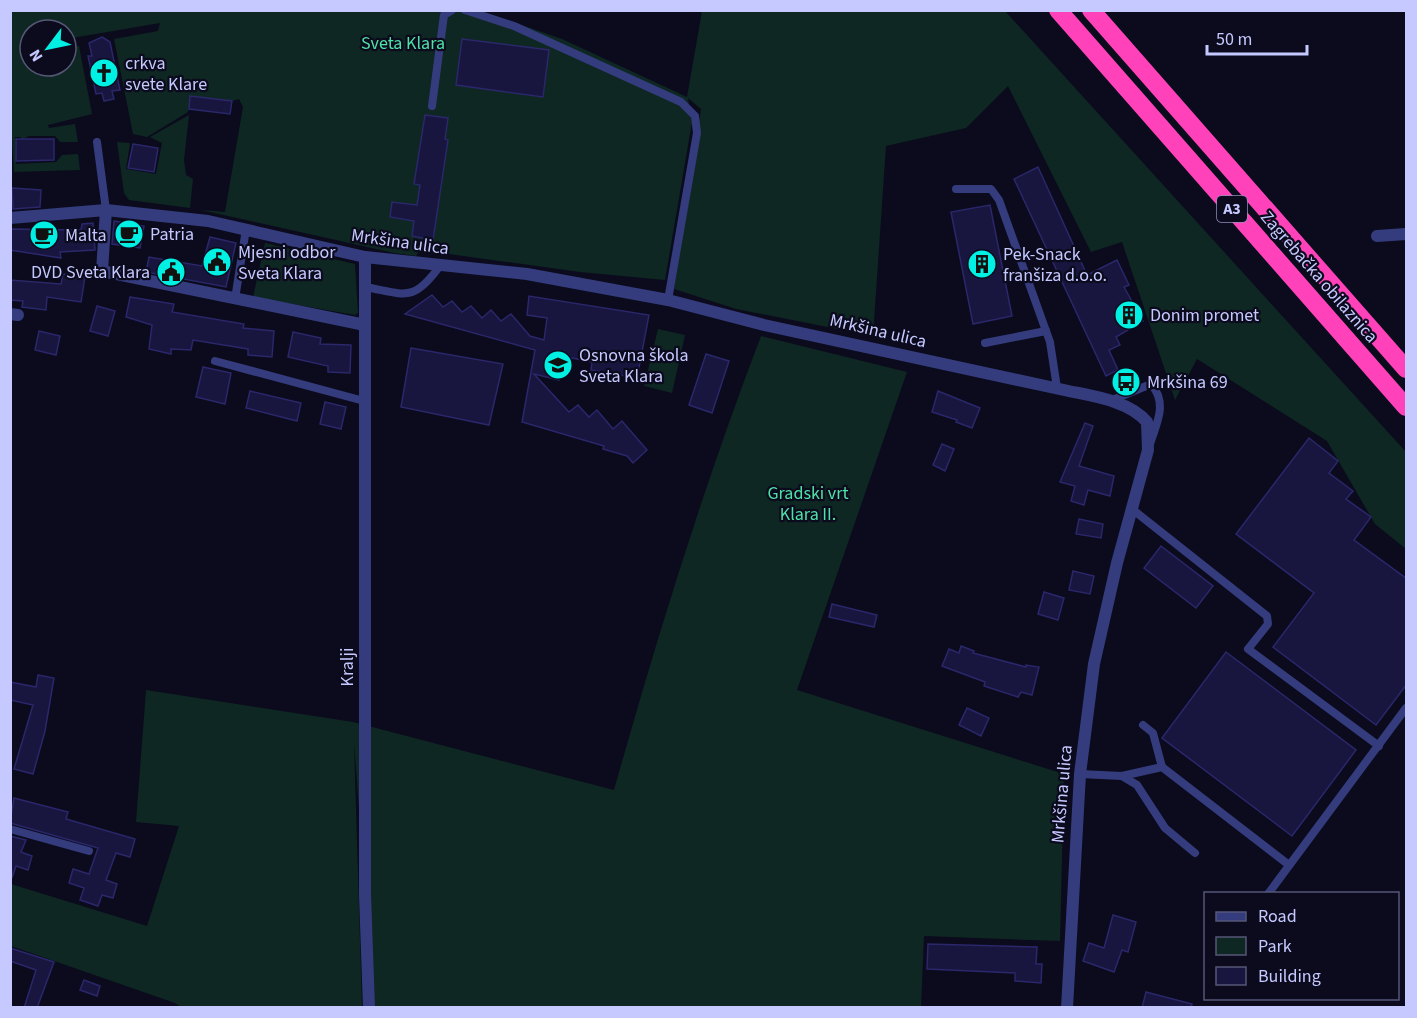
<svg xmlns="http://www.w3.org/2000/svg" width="1417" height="1018" font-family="'Source Sans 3',sans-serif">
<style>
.green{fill:#0e2722}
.building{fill:#18163e;stroke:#2a276b;stroke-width:1.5}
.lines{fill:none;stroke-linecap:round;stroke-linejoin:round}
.service{stroke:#343c7e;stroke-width:8}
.minor{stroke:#343c7e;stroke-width:12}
.tertiary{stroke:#343c7e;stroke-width:12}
.motorway{stroke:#ff41ba;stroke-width:18}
.labels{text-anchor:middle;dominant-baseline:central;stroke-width:4.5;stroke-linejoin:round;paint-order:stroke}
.shield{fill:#0b0b1d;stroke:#8e90bb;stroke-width:1.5}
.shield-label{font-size:16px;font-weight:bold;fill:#c6c9ff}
.park-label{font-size:18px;fill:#4fe2a7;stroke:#0b0b1d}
.poi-label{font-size:18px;fill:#c6c9ff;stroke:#0b0b1d;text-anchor:start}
.street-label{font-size:18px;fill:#c6c9ff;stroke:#0b0b1d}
</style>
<rect width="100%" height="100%" fill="#0b0b1d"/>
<g class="green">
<path d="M11,11H481L562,39L687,97L702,11H1005L1406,452V549L1375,524L1327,441L1197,359L1175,400L1122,242L1091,252L1008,86L966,128L886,146L873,336L736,309L674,289L701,109L688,98L692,122L665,280L580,272L420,250L416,256L394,253L201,210L225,212L243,107L239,99L232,101L191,96L188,112L147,137L133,134L114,39L158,31L160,23L66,39V30H30V66H66V40L74,39L75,46H79L92,114L48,125L49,128L75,124L78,142H60L55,136H29L21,140V137H15L16,164L56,162L62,155L78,154L80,170L14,172L11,123Z"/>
<path d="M189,115L184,160L186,175L193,179L190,208L129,200L124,193L117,142L130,143L126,169L156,174L162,143L150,137Z"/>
<path d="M265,243L355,264L358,313L355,315L253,297Z"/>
<path d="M658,329L685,335L672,393L644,386Z"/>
<path d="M761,336L907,372L797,690L1064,774L1060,941L924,936L921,1007H374L354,742L362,1007H181L175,1003L11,946V884L147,926L179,826L136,822L146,690L353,722L614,790C657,637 704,485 761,336Z"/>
</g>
<g class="building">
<path d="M102,37L110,42L120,90L112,91L114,99L104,101L102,93L96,94L88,56H92L89,43Z"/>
<path d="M462,39L549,50L543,97L456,85Z"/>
<path d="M190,96L232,101L230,114L189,109Z"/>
<path d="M425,115L448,118L445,139L448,140L433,240L412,236L414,221L390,217L392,202L417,205L420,185L414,184Z"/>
<path d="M16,139H54V160L16,161Z"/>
<path d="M133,144L158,148L154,172L128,168Z"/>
<path d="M1038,167L1087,275L1117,260L1129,285L1124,287L1143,321L1116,337L1120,345L1109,350L1118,370L1106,376L1014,179Z"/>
<path d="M12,188L41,190L40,207L13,209Z"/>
<path d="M990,205L1012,316L973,324L951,212Z"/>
<path d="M114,221L144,226L140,248L112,244Z"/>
<path d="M93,223L95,250L60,252L61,258L10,250V229L81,230L82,224Z"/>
<path d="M210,237L236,243L226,287L146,272L149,257L202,266Z"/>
<path d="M63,274L85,277L81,302L47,297L46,310L22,307L23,301L10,300V280L61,284Z"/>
<path d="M432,295L443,307L452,301L462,312L471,306L482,318L491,310L501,321L511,314L530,336L544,340L547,318L527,315L529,296L649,315L637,378L591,370L592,362L562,356L559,380L534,374L569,412L578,405L589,417L597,410L613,429L622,421L647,450L633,463L627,456L603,449L604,446L522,422L535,350L405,314Z"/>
<path d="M130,297L174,304L172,312L244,324L243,328L274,331L272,357L248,355V349L193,340L191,350L171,349V354L149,349L152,325L126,317Z"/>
<path d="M97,306L115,311L108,336L90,331Z"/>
<path d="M39,331L60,336L56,355L35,350Z"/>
<path d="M293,332L321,338L320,344L351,345L350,373L328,372V366L288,357Z"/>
<path d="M411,348L503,364L489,425L401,407Z"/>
<path d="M706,354L729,361L712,413L689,405Z"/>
<path d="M203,367L231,373L225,404L196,397Z"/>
<path d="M250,391L301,403L297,421L246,408Z"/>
<path d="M938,391L980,408L972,428L956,422L957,420L932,412Z"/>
<path d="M325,402L346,407L341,429L320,424Z"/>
<path d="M1085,423L1093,426L1079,466L1114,476L1110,496L1088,490L1084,505L1071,501L1075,486L1060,482Z"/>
<path d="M1309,438L1338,461L1329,473L1353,491L1346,499L1371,517L1354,540L1407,579V684L1376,725L1273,647L1314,593L1236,534Z"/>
<path d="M942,444L954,449L945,471L933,465Z"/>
<path d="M1079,519L1103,524L1101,538L1076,534Z"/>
<path d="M1161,546L1213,586L1196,608L1144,568Z"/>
<path d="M1073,571L1094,576L1090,594L1069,590Z"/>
<path d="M1044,592L1064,598L1058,620L1038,614Z"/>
<path d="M832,604L877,615L874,627L829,617Z"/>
<path d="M961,646L974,651L973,653L1026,667V665L1039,667L1032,695L1021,692L1018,697L984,686L985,682L942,666L949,649L959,653Z"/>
<path d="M1226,652L1356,750L1292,836L1162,738Z"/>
<path d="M38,675L54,678L45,731L33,774L14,769L33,705L10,700V682L36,687Z"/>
<path d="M967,708L989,718L981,736L959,725Z"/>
<path d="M14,798L68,812L66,819L135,839L130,857L116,853L106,880L117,884L113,898L102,895L98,906L80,900L84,888L69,883L73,869L89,874L98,848L10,823Z"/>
<path d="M10,836L26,840L21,852L32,856L28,870L16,866L12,878Z"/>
<path d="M1113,915L1136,922L1128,952L1122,950L1114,972L1083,961L1089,943L1104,948Z"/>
<path d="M928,944L1037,947L1036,964H1042L1041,983L1015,981V973L927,969Z"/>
<path d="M10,948L54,962L37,1008H24L36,970L10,961Z"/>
<path d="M84,980L100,986L97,996L80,990Z"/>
<path d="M1146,992L1192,1004L1191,1008H1142Z"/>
</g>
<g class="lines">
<g class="service">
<path d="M465,10L514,26L681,102L695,116L697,133L668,300"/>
<path d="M432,106L444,15L452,10"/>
<path d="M97,142L106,210"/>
<path d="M956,189H991L999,200L1050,342L1057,388"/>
<path d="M365,287C405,294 413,303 439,267"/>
<path d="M235,299L246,229"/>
<path d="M985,343L1046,331"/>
<path d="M215,361L364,401"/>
<path d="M1110,401L1151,384C1168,403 1157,422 1150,444"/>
<path d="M1132,509L1267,616L1268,624L1248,649L1379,746"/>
<path d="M1143,725L1153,733L1162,767"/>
<path d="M1080,774L1122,776L1162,767L1289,865"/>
<path d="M1122,776L1137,785L1165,828L1195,853"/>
<path d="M10,829L89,851"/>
<path d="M1268,894L1406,708"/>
</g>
<g class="minor">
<path d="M106,210L102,271L365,325"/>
<path d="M1377,236L1406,234"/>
<path d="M365,257V895L369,1008"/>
<path d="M10,314L18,315"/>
</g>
<path class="tertiary" d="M10,218L106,210L208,221L365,257L527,274L668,300L764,325L1064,390C1091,396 1128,400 1147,422L1148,450L1117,563L1094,664L1080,774L1067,1008"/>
<g class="motorway">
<path d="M1058,10L1406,407"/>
<path d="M1091,10L1406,369"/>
</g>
</g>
<defs>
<g id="church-disc" transform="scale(1.5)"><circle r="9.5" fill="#00f1e4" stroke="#0b0b1d"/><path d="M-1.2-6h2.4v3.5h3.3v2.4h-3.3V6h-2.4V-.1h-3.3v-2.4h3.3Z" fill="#111"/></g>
<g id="cafe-disc" transform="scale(1.5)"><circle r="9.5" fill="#00f1e4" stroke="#0b0b1d"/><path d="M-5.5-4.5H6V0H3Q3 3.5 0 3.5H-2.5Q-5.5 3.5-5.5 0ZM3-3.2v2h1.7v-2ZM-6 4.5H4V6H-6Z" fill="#111"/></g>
<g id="civic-disc" transform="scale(1.5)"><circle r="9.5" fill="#00f1e4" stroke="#0b0b1d"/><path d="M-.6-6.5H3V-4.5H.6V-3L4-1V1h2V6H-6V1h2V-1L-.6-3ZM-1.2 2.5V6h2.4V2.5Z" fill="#111"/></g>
<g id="building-disc" transform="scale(1.5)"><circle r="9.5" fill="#00f1e4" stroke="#0b0b1d"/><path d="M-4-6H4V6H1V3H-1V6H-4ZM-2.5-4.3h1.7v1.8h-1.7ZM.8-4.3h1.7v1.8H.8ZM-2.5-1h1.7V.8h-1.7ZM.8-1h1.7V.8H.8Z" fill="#111"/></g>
<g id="school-disc" transform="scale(1.5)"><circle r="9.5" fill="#00f1e4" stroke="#0b0b1d"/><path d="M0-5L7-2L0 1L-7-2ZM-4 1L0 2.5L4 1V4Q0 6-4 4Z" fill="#111"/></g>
<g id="bus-disc" transform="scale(1.5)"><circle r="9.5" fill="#00f1e4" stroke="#0b0b1d"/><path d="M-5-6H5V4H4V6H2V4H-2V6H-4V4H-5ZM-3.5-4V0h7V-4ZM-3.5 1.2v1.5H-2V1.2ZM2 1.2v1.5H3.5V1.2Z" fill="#111"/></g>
</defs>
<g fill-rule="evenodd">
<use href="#church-disc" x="104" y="73"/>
<use href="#cafe-disc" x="129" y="234"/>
<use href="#cafe-disc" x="44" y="235"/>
<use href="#civic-disc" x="217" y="262"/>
<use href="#building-disc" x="982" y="264"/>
<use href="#civic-disc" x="171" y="272"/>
<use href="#building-disc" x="1129" y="315"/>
<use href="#school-disc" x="558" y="365"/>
<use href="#bus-disc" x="1126" y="382"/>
</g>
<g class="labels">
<rect class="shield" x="1217" y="196" width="30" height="26" rx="4.5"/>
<g class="shield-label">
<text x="1232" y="209">A3</text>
</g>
<g class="park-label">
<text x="403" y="43">Sveta Klara</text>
<text x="808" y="493">Gradski vrt<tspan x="808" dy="21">Klara II.</tspan></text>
</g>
<g class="poi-label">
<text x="125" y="63">crkva<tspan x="125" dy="21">svete Klare</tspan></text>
<text x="150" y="234">Patria</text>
<text x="65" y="235">Malta</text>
<text x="238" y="252">Mjesni odbor<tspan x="238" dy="21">Sveta Klara</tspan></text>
<text x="1003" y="254">Pek-Snack<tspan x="1003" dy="21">franšiza d.o.o.</tspan></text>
<text x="150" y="272" text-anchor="end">DVD Sveta Klara</text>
<text x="1150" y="315">Donim promet</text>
<text x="579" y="355">Osnovna škola<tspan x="579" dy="21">Sveta Klara</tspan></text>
<text x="1147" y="382">Mrkšina 69</text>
</g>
<g class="street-label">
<text transform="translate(400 242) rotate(8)">Mrkšina ulica</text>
<text transform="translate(1319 277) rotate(49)">Zagrebačka obilaznica</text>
<text transform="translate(878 331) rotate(13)">Mrkšina ulica</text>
<text transform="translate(347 667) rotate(-90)">Kralji</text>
<text transform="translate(1062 794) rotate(-85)">Mrkšina ulica</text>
</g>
</g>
<rect width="1417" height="1018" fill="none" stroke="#c6c9ff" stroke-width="24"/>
<rect x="1204" y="892" width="195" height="108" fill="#0b0b1d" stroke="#565777" stroke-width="1.5"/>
<rect x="1216" y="912" width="30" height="9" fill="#343c7e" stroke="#565777" stroke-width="1.5"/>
<text x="1258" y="922" font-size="18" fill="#c6c9ff">Road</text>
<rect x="1216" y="937" width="30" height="18" fill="#0e2722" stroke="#565777" stroke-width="1.5"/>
<text x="1258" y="952" font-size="18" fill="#c6c9ff">Park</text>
<rect x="1216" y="967" width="30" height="18" fill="#18163e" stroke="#565777" stroke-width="1.5"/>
<text x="1258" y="982" font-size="18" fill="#c6c9ff">Building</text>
<g transform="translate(48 48) rotate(238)"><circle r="28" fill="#0b0b1d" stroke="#565777" stroke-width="1.5"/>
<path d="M0-4.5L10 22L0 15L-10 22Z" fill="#00f1e4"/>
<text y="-9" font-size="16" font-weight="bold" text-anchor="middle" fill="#c6c9ff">N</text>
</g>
<path d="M1207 45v9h100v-9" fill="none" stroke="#c6c9ff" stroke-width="3"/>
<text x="1216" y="45" font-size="18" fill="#c6c9ff" stroke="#0b0b1d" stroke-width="4.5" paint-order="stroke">50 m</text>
</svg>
